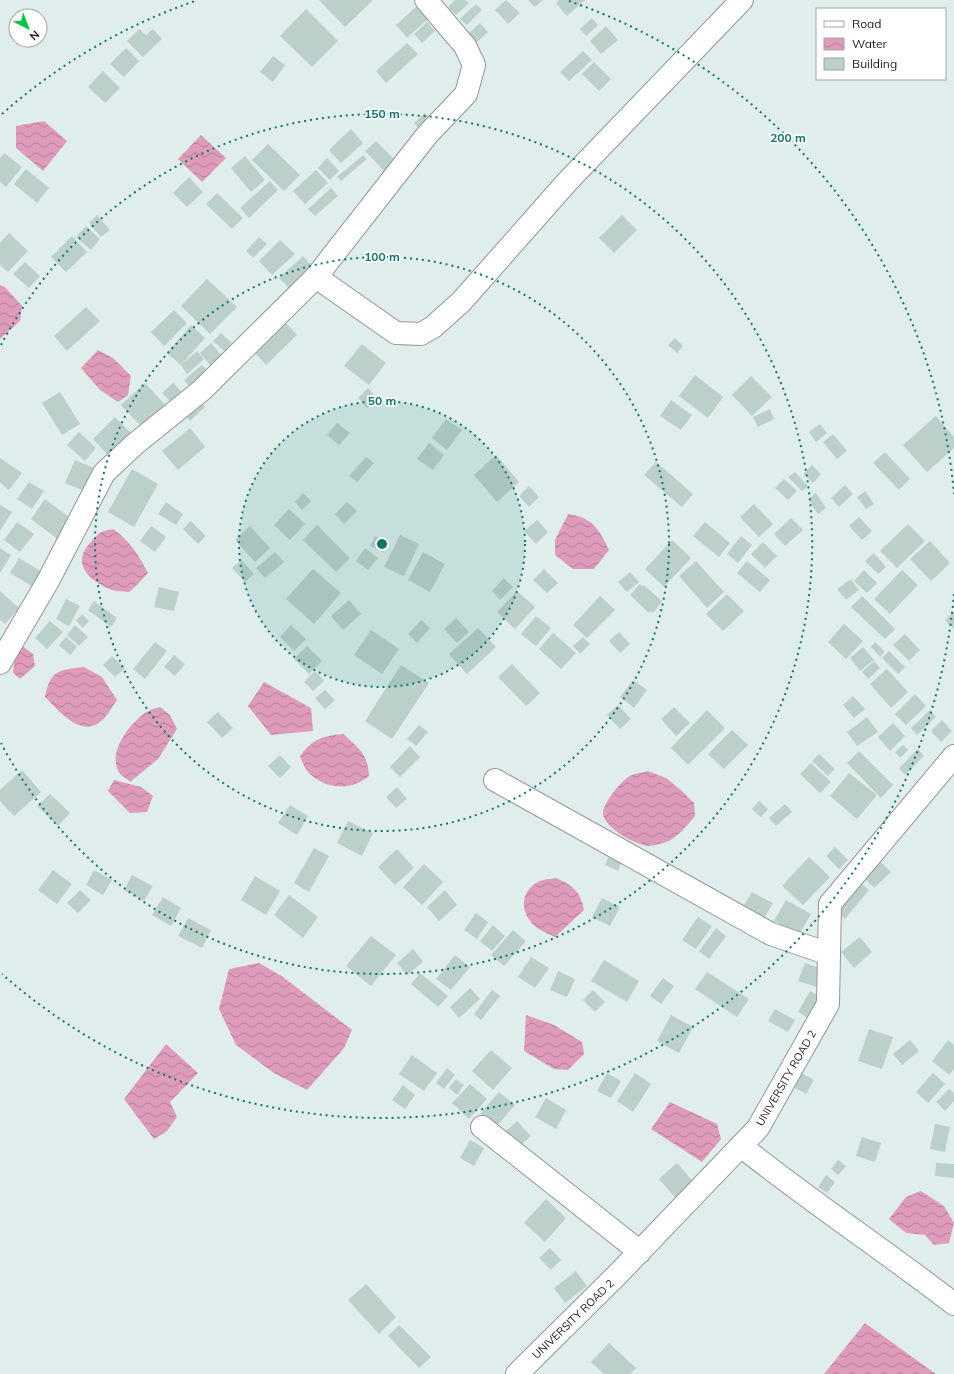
<svg xmlns="http://www.w3.org/2000/svg" width="954" height="1374" font-family="Mulish,sans-serif">
<style>
.water{fill:url(#water-waves)}
.building{fill:#bcd0cb}
.lines{fill:none;stroke-linecap:round;stroke-linejoin:round}
.street-casing{stroke:#959595;stroke-width:24}
.street{stroke:#fff;stroke-width:22}
.ring{fill:none;stroke:#0f766e;stroke-width:2;stroke-dasharray:2 4}
.labels{text-anchor:middle;dominant-baseline:central;stroke-width:3.5;stroke-linejoin:round;paint-order:stroke}
.street-label{font-size:11px;fill:#1b1b1b;stroke:#fff}
.centre{fill:#0f766e;stroke:#fff;stroke-width:2}
.ring-label{font-size:12px;text-anchor:middle;font-weight:bold;fill:#0f766e;stroke:#fff;stroke-width:3.5;stroke-linejoin:round;paint-order:stroke}
</style>
<defs>
<pattern id="water-waves" width="16" height="10" patternUnits="userSpaceOnUse"><rect width="16" height="10" fill="#df9bba"/><path d="M0 5q4-4 8 0t8 0" fill="none" stroke="#b47e96"/></pattern>
</defs>
<rect width="100%" height="100%" fill="#dfeeed"/>
<g class="water">
<path d="M44,121L67,141L43,171L16,148V126Z"/>
<path d="M201,135L226,158L202,182L178,159Z"/>
<path d="M0,285L5,287L22,306L20,321L0,339Z"/>
<path d="M98,350L113,358L131,376L128,395L118,402L100,390L81,368Z"/>
<path d="M568,514C592,517 599,529 609,550L594,569H573L555,555V540Z"/>
<path d="M113,529C131,542 138,554 148,573L137,585L129,592C123,591 115,592 110,589C89,581 71,563 90,543C99,533 100,531 113,529Z"/>
<path d="M21,645L33,654L35,666L20,679L13,673L15,652Z"/>
<path d="M84,667L102,677L117,700C112,707 106,719 97,724C78,735 57,709 45,697C50,670 59,670 84,667Z"/>
<path d="M264,682L311,708L313,731L271,735L248,706Z"/>
<path d="M160,707L170,715L177,729L158,759L130,782C128,779 123,777 120,774C106,754 129,724 145,713C149,710 155,708 160,707Z"/>
<path d="M343,734C359,748 368,754 369,776C350,792 324,789 307,771C304,767 302,761 300,756C313,739 322,736 343,734Z"/>
<path d="M648,771L666,778L682,791L694,803L695,816C687,825 680,835 669,841C664,843 653,846 648,846C634,844 604,828 603,813C603,803 622,780 630,776C635,773 642,773 648,771Z"/>
<path d="M114,780L141,787L153,796L147,812L130,813L108,791Z"/>
<path d="M556,878C574,886 580,891 584,910L555,937C549,934 541,931 536,927C520,914 519,892 538,882C543,879 551,879 556,878Z"/>
<path d="M259,963L283,977L352,1030L344,1048L307,1090L274,1073L236,1045L219,1009L229,969Z"/>
<path d="M526,1015L554,1025L582,1042L584,1054L568,1070L554,1069L524,1051Z"/>
<path d="M166,1044L198,1073L170,1102L177,1117L167,1131L154,1139L124,1099Z"/>
<path d="M670,1102L717,1124L721,1139L702,1162L651,1129Z"/>
<path d="M921,1191L944,1206L954,1223L949,1243L934,1245L925,1235L906,1233L889,1219L906,1197Z"/>
<path d="M865,1323L936,1374H824Z"/>
</g>
<g class="building">
<path d="M319,0H373L345,27Z"/>
<path d="M455,0H465L469,3L456,15L448,7Z"/>
<path d="M506,0L520,13L508,24L495,10Z"/>
<path d="M528,0H543L535,7Z"/>
<path d="M559,0H585L567,16L556,3Z"/>
<path d="M476,4L482,10L467,25L460,19Z"/>
<path d="M418,5L429,18L407,38L396,25Z"/>
<path d="M306,9L338,41L312,67L280,36Z"/>
<path d="M592,18L598,25L586,36L580,29Z"/>
<path d="M427,22L435,31L422,43L414,34Z"/>
<path d="M480,23L488,32L475,44L467,35Z"/>
<path d="M606,26L618,40L601,54L590,41Z"/>
<path d="M139,29L146,35L153,29L162,39L143,57L127,41Z"/>
<path d="M407,43L418,54L386,83L376,71Z"/>
<path d="M126,48L139,61L124,77L110,64Z"/>
<path d="M583,51L592,60L569,81L560,72Z"/>
<path d="M273,56L285,65L273,82L260,72Z"/>
<path d="M594,62L611,79L599,91L582,74Z"/>
<path d="M103,71L120,88L105,103L88,87Z"/>
<path d="M425,113L432,120L420,130L414,123Z"/>
<path d="M351,129L363,143L341,163L329,150Z"/>
<path d="M376,141L397,162L386,173L365,151Z"/>
<path d="M268,144L300,175L284,191L252,160Z"/>
<path d="M4,153L22,167L6,187L0,182V158Z"/>
<path d="M363,155L367,159L341,181L337,177Z"/>
<path d="M245,156L265,180L251,192L231,168Z"/>
<path d="M327,158L339,171L330,180L318,168Z"/>
<path d="M26,169L49,188L37,203L14,184Z"/>
<path d="M316,170L328,183L305,204L293,191Z"/>
<path d="M189,177L203,192L187,207L173,193Z"/>
<path d="M270,181L278,190L249,218L240,208Z"/>
<path d="M331,188L338,196L315,216L308,209Z"/>
<path d="M217,193L243,218L232,229L206,204Z"/>
<path d="M97,215L110,230L101,237L89,223Z"/>
<path d="M622,215L637,230L614,253L599,238Z"/>
<path d="M86,226L100,239L91,250L76,237Z"/>
<path d="M9,233L28,251L8,272L0,265V243Z"/>
<path d="M72,236L87,252L66,272L51,257Z"/>
<path d="M259,237L267,244L253,258L246,251Z"/>
<path d="M280,240L295,254L272,275L259,261Z"/>
<path d="M303,256L317,271L293,292L279,278Z"/>
<path d="M25,262L40,276L29,288L13,274Z"/>
<path d="M207,279L237,307L210,334L181,306Z"/>
<path d="M86,307L100,321L67,351L54,336Z"/>
<path d="M174,310L187,323L164,346L151,332Z"/>
<path d="M285,322L297,335L266,365L254,352Z"/>
<path d="M191,325L205,338L181,365L197,351L204,359L187,374L181,365L167,353Z"/>
<path d="M221,333L232,343L224,351L213,341Z"/>
<path d="M675,338L683,346L677,353L668,345Z"/>
<path d="M211,343L222,356L211,366L200,353Z"/>
<path d="M362,344L386,363L369,385L344,366Z"/>
<path d="M202,365L209,372L191,388L184,380Z"/>
<path d="M695,375L723,397L708,418L679,396Z"/>
<path d="M751,376L772,397L752,416L732,395Z"/>
<path d="M145,383L167,407L144,429L121,405Z"/>
<path d="M173,383L185,395L174,405L162,393Z"/>
<path d="M368,388L378,399L367,408L358,398Z"/>
<path d="M60,392L80,424L62,435L42,403Z"/>
<path d="M199,400L205,407L190,421L184,414Z"/>
<path d="M671,400L692,415L681,430L660,416Z"/>
<path d="M770,409L774,419L758,427L753,417Z"/>
<path d="M936,416L954,437V448L927,472L903,445Z"/>
<path d="M115,417L132,434L109,456L93,439Z"/>
<path d="M446,419L462,430L447,450L432,438Z"/>
<path d="M337,423L350,433L339,445L327,435Z"/>
<path d="M820,424L827,433L816,442L809,432Z"/>
<path d="M190,428L205,447L178,470L162,451Z"/>
<path d="M79,432L96,448L85,461L67,445Z"/>
<path d="M833,434L847,451L837,459L823,442Z"/>
<path d="M429,443L444,455L433,470L417,459Z"/>
<path d="M885,452L910,479L899,490L873,463Z"/>
<path d="M496,455L519,482L497,502L474,475Z"/>
<path d="M366,457L374,463L357,482L349,476Z"/>
<path d="M0,458L22,473L9,490L0,483Z"/>
<path d="M75,460L96,469L87,492L65,483Z"/>
<path d="M656,462L693,494L682,507L644,475Z"/>
<path d="M812,465L821,474L813,483L803,474Z"/>
<path d="M132,469L158,484L134,527L108,512Z"/>
<path d="M795,472L808,486L802,491L788,477Z"/>
<path d="M784,479L797,491L788,500L775,488Z"/>
<path d="M29,482L44,491L32,509L17,499Z"/>
<path d="M845,485L853,494L839,507L831,498Z"/>
<path d="M529,486L539,497L529,507L519,496Z"/>
<path d="M865,491L874,504L866,509L857,497Z"/>
<path d="M303,493L311,501L302,510L295,502Z"/>
<path d="M816,493L826,508L818,514L808,499Z"/>
<path d="M45,499L73,520L59,540L31,519Z"/>
<path d="M166,502L183,514L176,525L158,514Z"/>
<path d="M347,502L357,511L344,524L335,514Z"/>
<path d="M754,504L773,524L759,537L740,517Z"/>
<path d="M0,505L12,512L0,531Z"/>
<path d="M289,509L305,524L290,540L274,525Z"/>
<path d="M859,517L872,531L862,540L849,526Z"/>
<path d="M791,518L803,530L785,546L774,534Z"/>
<path d="M537,520L548,532L536,544L524,531Z"/>
<path d="M191,521L206,536L198,544L183,529Z"/>
<path d="M17,522L34,534L20,552L4,540Z"/>
<path d="M705,522L730,543L719,557L693,536Z"/>
<path d="M908,524L925,541L897,568L880,551Z"/>
<path d="M317,525L350,558L336,572L303,540Z"/>
<path d="M151,526L166,537L155,552L140,541Z"/>
<path d="M250,526L270,548L255,562L235,540Z"/>
<path d="M400,535L419,544L404,576L384,567Z"/>
<path d="M375,536L387,542L382,552L370,546Z"/>
<path d="M741,536L752,545L738,563L727,554Z"/>
<path d="M672,540L691,558L664,587L645,569Z"/>
<path d="M930,541L950,563L931,581L910,559Z"/>
<path d="M763,542L777,556L765,568L751,554Z"/>
<path d="M0,548L11,555L0,573Z"/>
<path d="M365,548L378,558L368,570L356,561Z"/>
<path d="M275,552L284,562L265,578L256,568Z"/>
<path d="M423,552L445,564L430,592L408,580Z"/>
<path d="M874,553L886,567L878,574L865,561Z"/>
<path d="M19,558L42,572L33,587L10,573Z"/>
<path d="M241,560L254,574L245,582L232,568Z"/>
<path d="M696,561L724,592L707,608L679,576Z"/>
<path d="M747,561L770,580L760,592L737,573Z"/>
<path d="M313,569L341,593L314,624L286,599Z"/>
<path d="M544,569L558,583L547,593L533,580Z"/>
<path d="M864,570L877,583L867,593L854,581Z"/>
<path d="M902,570L918,585L890,614L874,599Z"/>
<path d="M630,572L639,582L627,592L618,582Z"/>
<path d="M504,578L513,587L500,600L492,591Z"/>
<path d="M851,579L859,590L846,600L837,589Z"/>
<path d="M640,584L642,586L644,585L662,601L653,613L651,611L649,613L630,595Z"/>
<path d="M159,587L179,592L174,611L154,607Z"/>
<path d="M0,591L19,608L5,624L0,620Z"/>
<path d="M517,591L535,607L515,629L497,612Z"/>
<path d="M727,594L744,611L723,631L706,614Z"/>
<path d="M600,596L615,610L587,638L573,625Z"/>
<path d="M862,596L895,629L885,639L851,607Z"/>
<path d="M66,599L80,606L69,626L56,619Z"/>
<path d="M349,600L361,614L343,630L331,616Z"/>
<path d="M94,601L117,618L111,627L88,610Z"/>
<path d="M954,611V629L945,620Z"/>
<path d="M82,614L89,621L83,628L76,621Z"/>
<path d="M536,616L551,628L536,646L521,634Z"/>
<path d="M456,618L469,632L457,643L444,629Z"/>
<path d="M421,620L430,628L417,643L408,634Z"/>
<path d="M50,621L63,632L47,649L35,638Z"/>
<path d="M844,624L863,641L846,659L828,642Z"/>
<path d="M75,625L88,637L79,646L67,635Z"/>
<path d="M291,625L306,639L294,651L280,637Z"/>
<path d="M478,628L496,647L467,674L449,654Z"/>
<path d="M371,630L399,649L382,674L354,655Z"/>
<path d="M619,632L630,644L620,653L609,641Z"/>
<path d="M553,633L576,653L561,669L539,649Z"/>
<path d="M905,634L920,650L909,661L893,645Z"/>
<path d="M66,637L77,647L70,655L59,645Z"/>
<path d="M583,637L590,644L580,654L573,646Z"/>
<path d="M155,642L167,651L145,679L133,669Z"/>
<path d="M875,642L885,652L880,657L871,647Z"/>
<path d="M307,646L322,661L309,674L294,659Z"/>
<path d="M863,647L874,660L860,671L850,658Z"/>
<path d="M889,651L905,667L898,674L882,658Z"/>
<path d="M174,655L185,664L175,676L164,667Z"/>
<path d="M112,656L125,668L115,677L103,665Z"/>
<path d="M874,661L880,668L868,679L862,672Z"/>
<path d="M512,664L540,693L526,706L498,677Z"/>
<path d="M401,665L429,683L392,739L365,721Z"/>
<path d="M887,669L908,692L891,708L870,684Z"/>
<path d="M315,671L324,681L313,691L304,682Z"/>
<path d="M633,680L647,690L634,708L620,697Z"/>
<path d="M325,690L335,700L325,709L315,698Z"/>
<path d="M915,694L926,706L906,725L895,714Z"/>
<path d="M853,696L865,709L854,718L843,705Z"/>
<path d="M618,705L631,719L620,729L607,715Z"/>
<path d="M674,707L690,723L676,736L661,719Z"/>
<path d="M707,710L725,728L688,765L671,748Z"/>
<path d="M930,710L936,717L917,735L911,728Z"/>
<path d="M218,712L233,728L222,738L207,722Z"/>
<path d="M867,717L878,732L857,746L847,732Z"/>
<path d="M942,720L952,731L941,742L931,731Z"/>
<path d="M893,723L905,736L890,751L878,737Z"/>
<path d="M419,725L428,732L416,746L407,739Z"/>
<path d="M732,730L748,745L724,769L708,754Z"/>
<path d="M903,745L908,750L900,758L895,752Z"/>
<path d="M410,746L420,757L400,777L390,767Z"/>
<path d="M918,749L924,756L905,775L899,768Z"/>
<path d="M859,751L893,785L881,798L847,763Z"/>
<path d="M819,754L835,769L828,776L812,761Z"/>
<path d="M280,755L291,767L280,778L268,766Z"/>
<path d="M811,763L831,782L820,793L800,774Z"/>
<path d="M22,770L41,792L14,816L0,801V790Z"/>
<path d="M849,773L877,795L857,819L830,796Z"/>
<path d="M397,787L407,799L396,808L386,797Z"/>
<path d="M50,794L70,813L58,826L37,806Z"/>
<path d="M759,801L768,809L761,817L752,809Z"/>
<path d="M785,804L792,812L776,826L769,818Z"/>
<path d="M290,805L308,816L297,835L278,823Z"/>
<path d="M348,821L373,833L362,856L337,843Z"/>
<path d="M835,847L848,860L839,869L826,856Z"/>
<path d="M314,848L329,856L309,892L294,883Z"/>
<path d="M397,849L414,868L395,885L378,867Z"/>
<path d="M610,854L623,859L618,871L605,865Z"/>
<path d="M809,857L830,877L803,905L782,886Z"/>
<path d="M878,859L891,872L874,888L861,875Z"/>
<path d="M424,864L443,882L422,905L403,887Z"/>
<path d="M53,870L72,884L57,904L38,890Z"/>
<path d="M94,870L112,880L103,895L86,885Z"/>
<path d="M132,875L153,886L144,901L124,890Z"/>
<path d="M255,876L280,891L266,915L241,900Z"/>
<path d="M858,881L869,890L845,919L835,910Z"/>
<path d="M80,890L91,900L78,913L67,903Z"/>
<path d="M445,890L457,905L439,921L427,907Z"/>
<path d="M752,892L773,903L765,917L744,905Z"/>
<path d="M289,895L318,917L303,938L274,915Z"/>
<path d="M163,897L181,908L171,926L152,915Z"/>
<path d="M602,898L620,907L610,926L592,917Z"/>
<path d="M786,900L811,914L799,935L774,921Z"/>
<path d="M476,913L488,922L477,939L464,930Z"/>
<path d="M698,917L712,926L696,949L682,940Z"/>
<path d="M188,918L211,930L202,948L178,936Z"/>
<path d="M493,925L505,936L492,951L480,941Z"/>
<path d="M716,928L726,936L709,959L699,951Z"/>
<path d="M513,930L526,941L504,966L491,955Z"/>
<path d="M371,936L396,955L371,986L346,966Z"/>
<path d="M860,937L872,952L854,968L841,952Z"/>
<path d="M413,949L423,962L407,975L397,963Z"/>
<path d="M455,955L470,967L451,990L436,979Z"/>
<path d="M531,957L549,968L535,988L518,977Z"/>
<path d="M604,960L639,981L627,1002L591,981Z"/>
<path d="M805,963L822,969L820,988L798,981Z"/>
<path d="M558,971L575,979L567,997L550,990Z"/>
<path d="M707,972L749,999L737,1017L695,989Z"/>
<path d="M420,973L448,996L438,1007L411,984Z"/>
<path d="M663,978L674,986L661,1004L650,996Z"/>
<path d="M470,988L480,999L459,1018L450,1007Z"/>
<path d="M492,990L500,996L481,1020L474,1014Z"/>
<path d="M593,990L605,1002L595,1012L583,1000Z"/>
<path d="M810,991L819,996L808,1018L798,1012Z"/>
<path d="M775,1009L795,1020L788,1032L768,1021Z"/>
<path d="M671,1015L693,1027L679,1053L657,1041Z"/>
<path d="M869,1029L893,1037L882,1069L858,1061Z"/>
<path d="M910,1040L919,1051L902,1065L893,1054Z"/>
<path d="M948,1040L954,1045V1069L949,1075L932,1061Z"/>
<path d="M491,1050L512,1068L493,1090L472,1071Z"/>
<path d="M412,1055L437,1073L424,1091L399,1074Z"/>
<path d="M447,1068L455,1075L444,1089L436,1083Z"/>
<path d="M798,1071L814,1080L806,1094L790,1085Z"/>
<path d="M607,1073L621,1081L611,1098L597,1091Z"/>
<path d="M635,1073L651,1084L633,1112L617,1101Z"/>
<path d="M933,1073L945,1084L928,1103L916,1092Z"/>
<path d="M456,1079L464,1085L457,1095L449,1088Z"/>
<path d="M470,1084L487,1099L469,1119L452,1103Z"/>
<path d="M403,1085L415,1095L405,1109L392,1100Z"/>
<path d="M949,1089L954,1093V1101L945,1111L936,1102Z"/>
<path d="M499,1092L515,1105L496,1127L480,1114Z"/>
<path d="M546,1098L566,1110L556,1129L535,1117Z"/>
<path d="M517,1121L531,1136L520,1146L506,1131Z"/>
<path d="M935,1124L950,1127L945,1152L930,1149Z"/>
<path d="M862,1137L881,1143L875,1162L856,1156Z"/>
<path d="M470,1140L484,1148L474,1166L460,1158Z"/>
<path d="M838,1160L846,1166L838,1175L831,1169Z"/>
<path d="M677,1163L697,1186L679,1202L659,1179Z"/>
<path d="M936,1163L954,1164V1178L935,1176Z"/>
<path d="M826,1175L835,1182L827,1193L818,1187Z"/>
<path d="M546,1199L566,1218L545,1242L524,1223Z"/>
<path d="M550,1248L561,1260L551,1270L539,1258Z"/>
<path d="M576,1271L587,1286L565,1303L554,1288Z"/>
<path d="M366,1284L396,1317L379,1334L348,1300Z"/>
<path d="M399,1325L431,1357L419,1368L388,1336Z"/>
<path d="M609,1343L636,1368L630,1374H604L591,1362Z"/>
</g>
<g class="lines">
<g class="street-casing">
<g id="street">
<path d="M316,277L427,135L466,94L474,65L465,46L426,0"/>
<path d="M0,663L48,581L104,473L135,444L202,390L316,277L396,333L421,334L433,327L461,302L567,182L742,0"/>
<path d="M495,780L771,934L829,954"/>
<path d="M482,1127L640,1252"/>
<path d="M741,1146C810,1201 884,1250 954,1304"/>
<path d="M517,1374L619,1273L758,1128L828,1004L830,904L954,756"/>
</g>
</g>
<use href="#street" class="street"/>
</g>
<circle cx="382" cy="544" r="143" fill="#0f766e" fill-opacity=".12"/>
<g class="ring">
<circle cx="382" cy="544" r="143"/>
<circle cx="382" cy="544" r="287"/>
<path d="M1 345A430 430 0 1 1 1 743"/>
<path d="M954 594A574 574 0 0 1 2 974M2 114A574 574 0 0 1 195 1M569 1A574 574 0 0 1 954 494"/>
</g>
<g class="labels">
<g class="street-label">
<text transform="translate(786 1078) rotate(-60)">UNIVERSITY ROAD 2</text>
<text transform="translate(573 1319) rotate(-44)">UNIVERSITY ROAD 2</text>
</g>
</g>
<circle cx="382" cy="544" r="6" class="centre"/>
<g class="ring-label">
<text x="382" y="118">150 m</text>
<text x="788" y="142">200 m</text>
<text x="382" y="261">100 m</text>
<text x="382" y="405">50 m</text>
</g>
<rect x="816" y="8" width="130" height="72" fill="#ffffff" stroke="#a4a4a4"/>
<rect x="824" y="21" width="20" height="6" fill="#ffffff" stroke="#a4a4a4"/>
<text x="852" y="28" font-size="12" fill="#1b1b1b">Road</text>
<rect x="824" y="38" width="20" height="12" fill="url(#water-waves)" stroke="#a4a4a4"/>
<text x="852" y="48" font-size="12" fill="#1b1b1b">Water</text>
<rect x="824" y="58" width="20" height="12" fill="#bcd0cb" stroke="#a4a4a4"/>
<text x="852" y="68" font-size="12" fill="#1b1b1b">Building</text>
<g transform="translate(28 28) rotate(138)"><circle r="19" fill="#ffffff" stroke="#a4a4a4"/>
<path d="M0-3L7 15L0 10L-7 15Z" fill="#00c640"/>
<text y="-6" font-size="11" font-weight="bold" text-anchor="middle" fill="#1b1b1b">N</text>
</g>
</svg>
